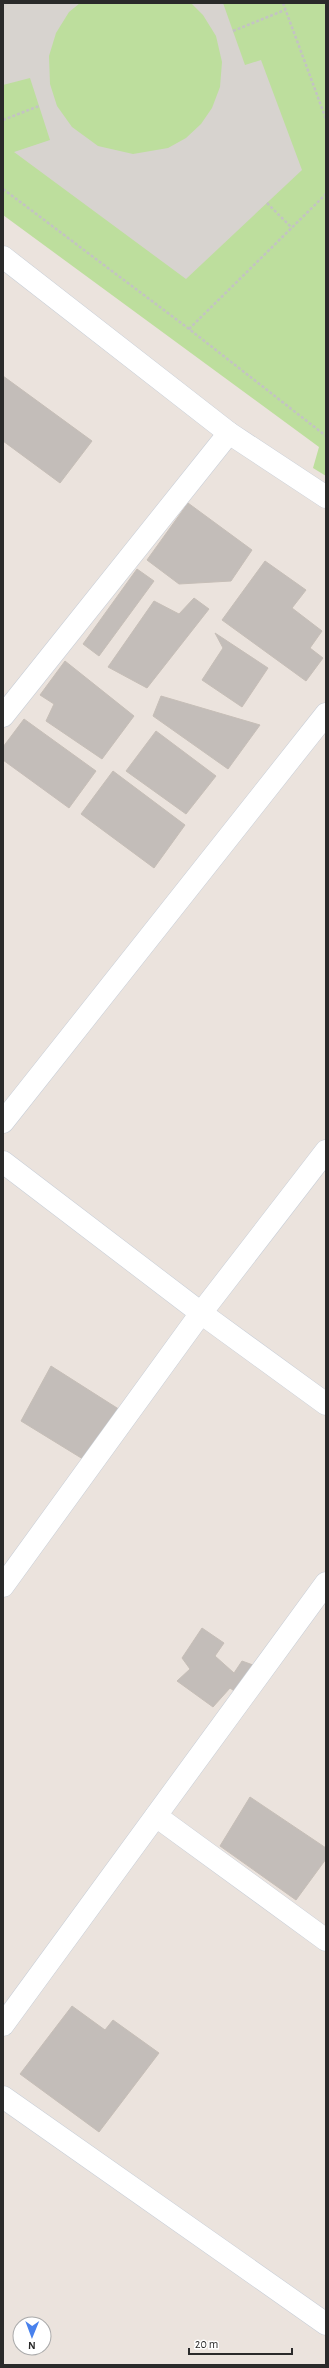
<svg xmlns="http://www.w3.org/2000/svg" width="329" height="2368" font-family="'Alegreya Sans',sans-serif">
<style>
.green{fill:#bdde9d}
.plaza{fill:#d7d3cf}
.building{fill:#c3bdb9;stroke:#c6beb7}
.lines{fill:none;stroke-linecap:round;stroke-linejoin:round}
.street-casing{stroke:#c8ced7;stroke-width:23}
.path{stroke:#c3c3c3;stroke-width:2.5;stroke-dasharray:3 2;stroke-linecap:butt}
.street{stroke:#fff;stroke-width:22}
</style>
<rect width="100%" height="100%" fill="#ebe3dd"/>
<path class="green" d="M3,3H326V476L313,468L319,447L3,215Z"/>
<path class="plaza" d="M3,3H80L69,12L56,33L49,56L50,84L57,106L72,127L98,146L133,154L168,148L186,138L201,124L212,108L220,87L222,62L216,36L203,15L191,3H223L245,65L261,60L302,170L186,279L14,152L50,140L30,78L3,85Z"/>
<g class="building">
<path d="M3,376L92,441L60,483L3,441Z"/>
<path d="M188,503L252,550L231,581L179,584L147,560Z"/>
<path d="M265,561L306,590L292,608L322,631L310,648L323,658L306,681L222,620Z"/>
<path d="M137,569L154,581L99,656L83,644Z"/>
<path d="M194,598L209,609L147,688L108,667L154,601L179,614Z"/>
<path d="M215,633L268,668L242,707L202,680L223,648Z"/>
<path d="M65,661L134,716L102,759L46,721L54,704L40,695Z"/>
<path d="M161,696L260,725L228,769L153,716Z"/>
<path d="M24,719L96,771L69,808L3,760V747Z"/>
<path d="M156,731L216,776L186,814L126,771Z"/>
<path d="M113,771L185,825L154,868L81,814Z"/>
<path d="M51,1366L128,1415L91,1464L21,1421Z"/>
<path d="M202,1628L224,1643L215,1656L234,1673L242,1661L253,1665L243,1697L230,1688L213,1707L177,1681L190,1669L182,1658Z"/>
<path d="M250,1797L326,1848V1859L296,1900L220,1846Z"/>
<path d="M72,2006L105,2030L113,2020L159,2053L99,2132L20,2074Z"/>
</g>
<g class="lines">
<g class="street-casing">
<g id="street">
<path d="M3,257L229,433L326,497"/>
<path d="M3,716L229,433"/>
<path d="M3,1122L326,714"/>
<path d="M3,1162L201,1313L326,1404"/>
<path d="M3,1586L201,1313L326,1151"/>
<path d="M156,1816L326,1940"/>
<path d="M3,2025L326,1583"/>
<path d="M3,2097L326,2324"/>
</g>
</g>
<g class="path">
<path d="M283,3L326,119"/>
<path d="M233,31L285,10"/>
<path d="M3,120L39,106"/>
<path d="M3,189L189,329L326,436"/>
<path d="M267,203L292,228"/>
<path d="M189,329L326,194"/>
</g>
<use href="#street" class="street"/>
</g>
<rect width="329" height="2368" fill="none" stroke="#2a2a2a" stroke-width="8"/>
<g transform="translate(32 2336) rotate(181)"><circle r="19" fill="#ffffff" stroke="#aaaaaa"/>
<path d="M0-3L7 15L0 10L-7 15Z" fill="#4881ed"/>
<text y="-6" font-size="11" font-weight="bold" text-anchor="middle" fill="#2a2a2a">N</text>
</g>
<path d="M189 2348v6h103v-6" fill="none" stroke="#2a2a2a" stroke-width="2"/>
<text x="195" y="2348" font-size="12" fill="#2a2a2a" stroke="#ffffff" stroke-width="3" paint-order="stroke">20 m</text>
</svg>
